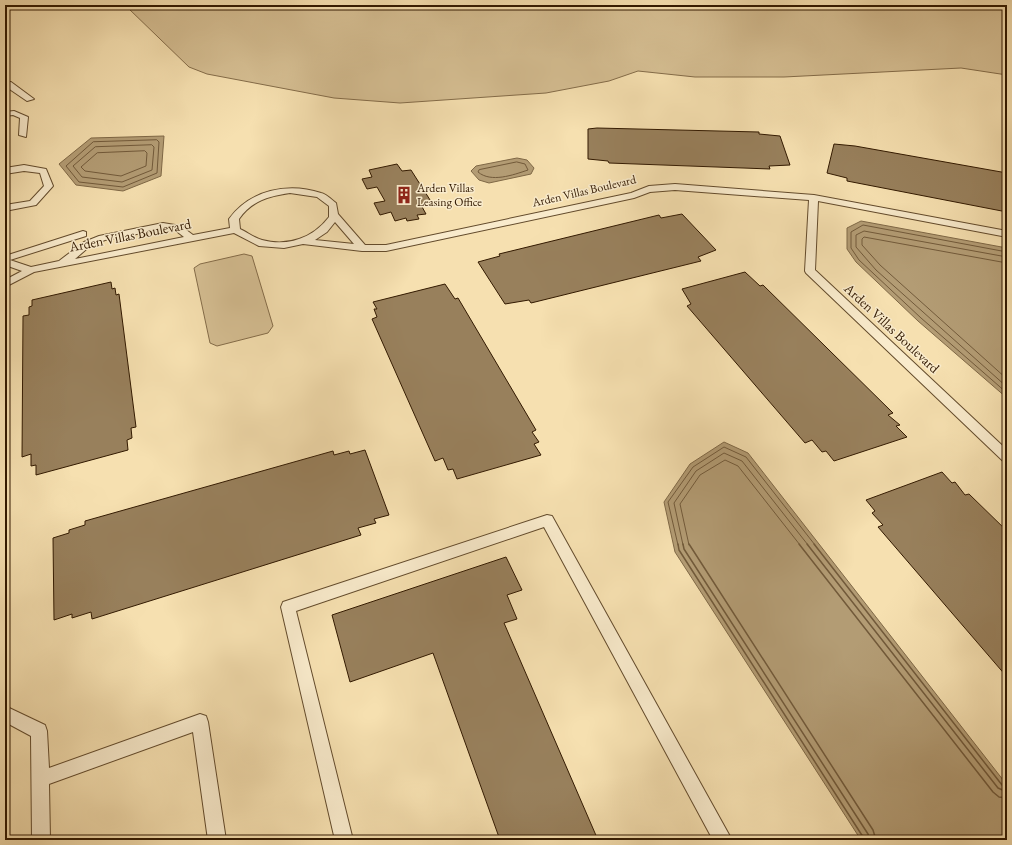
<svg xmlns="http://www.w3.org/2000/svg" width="1012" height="845" font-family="'EB Garamond',serif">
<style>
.green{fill:#d5be92;stroke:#846c49}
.water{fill:#b39c74;stroke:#7f6846}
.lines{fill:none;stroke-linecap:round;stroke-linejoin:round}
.shore-far1{stroke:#725a3a;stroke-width:1}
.shore{stroke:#725a3a;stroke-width:1.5}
.building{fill:#98805c;stroke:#321900}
.service-casing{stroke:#634b2c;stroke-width:2}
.service{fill:#f9ebcc;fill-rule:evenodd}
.labels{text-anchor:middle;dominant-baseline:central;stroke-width:3;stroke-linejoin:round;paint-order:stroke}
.far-poi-label{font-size:12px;fill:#321900;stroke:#f9ebcc;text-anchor:start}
.far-street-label{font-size:12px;fill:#321900;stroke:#f9ebcc}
.street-label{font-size:14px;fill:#321900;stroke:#f9ebcc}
</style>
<rect width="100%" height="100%" fill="#f6e0b0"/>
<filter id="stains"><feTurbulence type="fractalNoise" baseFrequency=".005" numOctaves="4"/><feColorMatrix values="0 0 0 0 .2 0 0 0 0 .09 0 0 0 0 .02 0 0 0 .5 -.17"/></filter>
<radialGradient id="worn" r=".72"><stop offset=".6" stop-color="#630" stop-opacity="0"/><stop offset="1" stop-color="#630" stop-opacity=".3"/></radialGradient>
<g class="green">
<path d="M127,5H1007V75L961,68L784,77H695L638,71L609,81L546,93L400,103L334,98L207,74L189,67L128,8Z"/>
<path d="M244,254L252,256L273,326L268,333L217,346L210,343L194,268L200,264Z"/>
</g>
<g class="water">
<path d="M164,136L161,176L123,191L76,185L59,164L91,138Z"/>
<path d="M517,158L527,160L534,168L531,174L489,183L479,180L471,171L476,166Z"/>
<path d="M861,221L1007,248V398L918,321L856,262L847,249V228Z"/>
<path d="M724,442L748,453L1007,785V840H861L675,552L664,502L690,464Z"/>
</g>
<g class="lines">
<g class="shore-far1">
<path d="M157,140L159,142L157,173L123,187L79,182L66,166L93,142Z"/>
<path d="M152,145L154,147L152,170L122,182L82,177L73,166L95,147Z"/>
<path d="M145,151L147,153L146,166L121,176L85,171L81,167L97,153Z"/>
<path d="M517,162L525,164L528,170C513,175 491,183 478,172L479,170Z"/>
<path d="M1007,252L863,225L851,232V248L859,260L921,318L1007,393"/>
<path d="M1007,257L864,231L856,235V247L876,270L1007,387"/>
<path d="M1007,263L864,237L862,239V245L880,265L1007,379"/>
<path d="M678,545L668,502L693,467L724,447L746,457L815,545"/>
<path d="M683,545L674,503L696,471L724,453L742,461L808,545"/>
<path d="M689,545L680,504L700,475L725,460L738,466L800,545"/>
</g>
<g class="shore">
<path d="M678,544L679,550L865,840"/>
<path d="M683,544L684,549L868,834L870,840"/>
<path d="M689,544L873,830L876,840"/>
<path d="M799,544L993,792L999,797L1007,798"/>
<path d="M807,544L998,788L1007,792"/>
<path d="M814,544L1002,785L1007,787"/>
</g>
</g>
<g class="building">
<path d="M597,128L759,132V134L780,136L790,165L769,166L770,169L609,163L608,161L588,159V129Z"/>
<path d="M834,144L855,146L1007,173V212L847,181V178L827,173Z"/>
<path d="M397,164L402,171L411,170L432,203L421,205L426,214L417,215L419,219L407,221L406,218L395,221L391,212L380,215L374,203L385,201L377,187L367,189L362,179L372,177L369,170Z"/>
<path d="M682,214L716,250L698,257L701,261L531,303L529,300L505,304L478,262L500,256L499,254L659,215L661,218Z"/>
<path d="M745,272L760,286L763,285L893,413L888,415L900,425L896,426L907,437L834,461L826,451L822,452L812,440L805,443L687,306L691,304L682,289Z"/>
<path d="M111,282L112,289L115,288L116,295L119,294L136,427L131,428L132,438L127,440L128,450L36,475V465L31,466V454L22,457L23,316L29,315V307L32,306V300Z"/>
<path d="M445,284L455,299L458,298L536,430L532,432L539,442L534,444L541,455L457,479L453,469L448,470L443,458L435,461L372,319L377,317L374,309H377L373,302Z"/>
<path d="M365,450L389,515L374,519L376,523L358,528L361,535L92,619L91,612L72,618V614L54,620L53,538L69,533V530L85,525V521L333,451L334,455L349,451L350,454Z"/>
<path d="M942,472L952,483L955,482L965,495L969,494L1007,531V677L878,527L883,525L872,513L875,511L866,500Z"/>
<path d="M506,557L522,590L507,595L517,619L504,623L598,840H500L433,653L350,682L332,615Z"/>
</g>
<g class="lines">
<g class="service-casing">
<g id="service">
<path d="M5,82H11L34,99L27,101L5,86Z"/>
<path d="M14,111L28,117L26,137L19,135L20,118L13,115L5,116V112Z"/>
<path d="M24,165L46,169L53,186L36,205L5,211V205L30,201L44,186L40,173L24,171L5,174V168Z"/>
<path d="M675,184L814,195L1007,231V237L818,201L815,270L1007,450V463L1003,461L806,273L805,271L809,200L675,190L650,192L634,198L386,251H362L303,244L284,248L259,246L234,233L34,272L5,287V280L22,271L5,265V256L83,231L86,232V236L10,260L31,267L59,261L84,242L99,236L163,223L181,226L193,235L230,228L229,219C250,190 288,182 321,193C326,194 332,200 336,203L338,214L365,245H386L631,193L649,186ZM290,193L317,197L329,206V217C313,238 288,247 262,240C254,238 247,232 240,229L239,219C251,201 269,196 290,193ZM335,222L354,244L315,240L327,232ZM163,229L175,230L184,237L75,259L90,246L105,240Z"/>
<path d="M547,515L552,516L732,840H713L544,527L296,611L353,840H335L281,607L283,602Z"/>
<path d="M5,706L45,725L47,731L49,768L200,714L206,716L208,722L226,840H208L193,732L49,784L50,840H32L31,736L5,722Z"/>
</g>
</g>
<use href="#service" class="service"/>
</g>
<defs>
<g id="building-bare" transform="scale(1.38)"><path d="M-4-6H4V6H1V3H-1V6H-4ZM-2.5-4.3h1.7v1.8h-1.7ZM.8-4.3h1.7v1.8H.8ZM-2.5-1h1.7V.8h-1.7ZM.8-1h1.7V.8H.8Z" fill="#8f2418" stroke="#f9ebcc" stroke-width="2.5" paint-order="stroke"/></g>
</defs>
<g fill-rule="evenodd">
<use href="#building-bare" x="404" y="195"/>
</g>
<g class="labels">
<g class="far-poi-label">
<text x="417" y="188">Arden Villas<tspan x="417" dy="14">Leasing Office</tspan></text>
</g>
<g class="far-street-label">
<text transform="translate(584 191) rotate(-13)">Arden Villas Boulevard</text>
</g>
<g class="street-label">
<text transform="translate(130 235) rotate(-11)">Arden Villas Boulevard</text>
<text transform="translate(892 328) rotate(43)">Arden Villas Boulevard</text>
</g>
</g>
<rect width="1012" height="845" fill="none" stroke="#f6e0b0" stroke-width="20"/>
<rect x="6" y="6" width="1000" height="833" fill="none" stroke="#321900" stroke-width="2"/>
<rect x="10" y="10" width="992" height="825" fill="none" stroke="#321900"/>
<rect width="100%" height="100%" filter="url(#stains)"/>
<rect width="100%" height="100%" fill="url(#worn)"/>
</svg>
